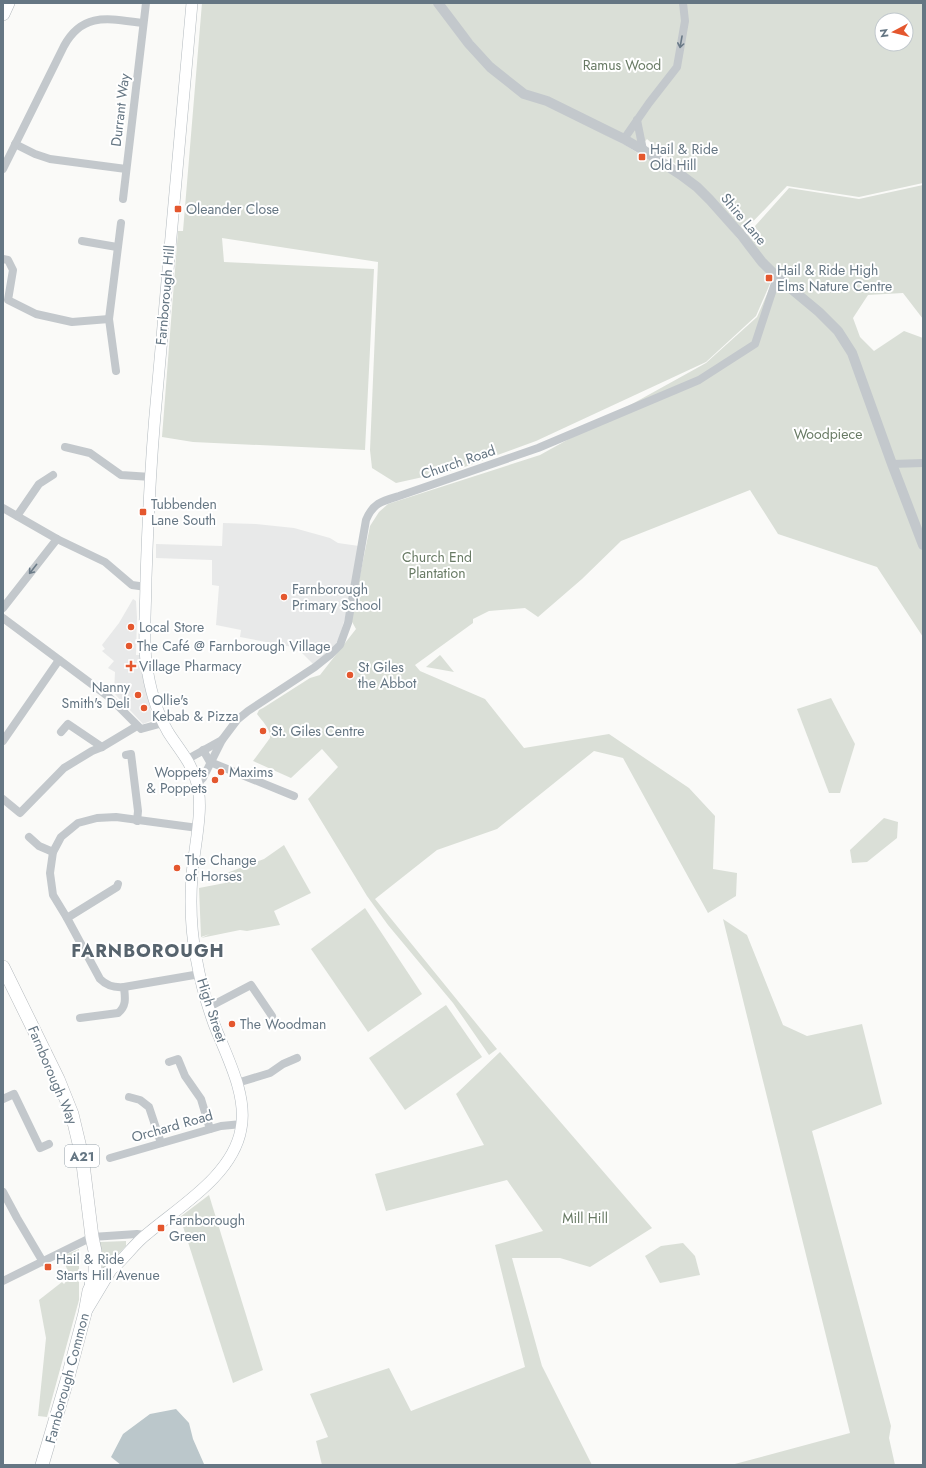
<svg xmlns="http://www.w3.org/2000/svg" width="926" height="1468" font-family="Jost,sans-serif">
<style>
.built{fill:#e8e9e9}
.green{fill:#dadfd7;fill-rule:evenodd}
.water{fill:#bbc7cb}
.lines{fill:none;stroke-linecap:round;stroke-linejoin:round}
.secondary-casing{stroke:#b3babf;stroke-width:12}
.trunk-casing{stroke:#b4b9bd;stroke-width:14}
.minor{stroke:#c3c8cc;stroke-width:8}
.tertiary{stroke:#c3c8cc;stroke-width:10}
.secondary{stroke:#fff;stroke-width:11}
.trunk{stroke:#fff;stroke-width:13}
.oneway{stroke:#6a7a87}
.poi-dot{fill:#e4572e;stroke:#fff;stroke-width:1.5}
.labels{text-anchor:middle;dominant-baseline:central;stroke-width:4;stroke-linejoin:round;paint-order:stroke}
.shield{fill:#fff;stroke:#939fa8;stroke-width:1}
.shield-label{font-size:13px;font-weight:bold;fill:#657683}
.park-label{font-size:14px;fill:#687a64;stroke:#fff}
.street-label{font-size:14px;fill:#657683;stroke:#fff}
.poi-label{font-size:14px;fill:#657683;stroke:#fff;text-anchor:start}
.district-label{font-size:18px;font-weight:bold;letter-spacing:1px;fill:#57646e;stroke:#fff}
</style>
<rect width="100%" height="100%" fill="#fafaf8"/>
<g class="built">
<path d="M223,523L256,524L294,528L330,538L338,543L359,546L348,608L339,638L334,647L313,664L297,648L240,637L241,630L216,625L219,586L212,585V560L156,558V544L222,546Z"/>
<path d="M133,599L136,601L137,617L136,655H140L141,668L153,720L143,724L114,693L115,672L108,668L114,661L102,651L105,649L102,645L119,623Z"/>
</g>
<g class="green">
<path d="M202,3H433L471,50L544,103L625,145L677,177L701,195L772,279L756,316L706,362L536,441L459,469L396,483L372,468L370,450L378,262L222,238L224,262L374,269L365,450L193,442L162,437L178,231H183Z"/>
<path d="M442,3H923V183L859,197L787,186L743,232L714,198L647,139L642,145L525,91L492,65ZM882,20H906V44H882Z"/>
<path d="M923,185V319L903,293L868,295L853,318L860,337L874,351L904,331L923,338V637L877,567L778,534L750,490L621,541L582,579L538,617L525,608L489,611L473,619V623L415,665L420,671L485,699L524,748L609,734L689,788L715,816L713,869L737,873L736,896L708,913L623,758L594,751L497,829L437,850L375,899L497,1049L489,1055L453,1003L388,925L367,896L308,799L338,767L322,749L291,778L253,761L270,738C271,729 262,721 257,714L259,710L263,708L310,678L320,675L356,629L351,620L370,526L379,512L388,504L540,455L706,363L757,317L774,278L765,260L747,235L789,188L859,199Z"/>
<path d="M440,655L441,656L454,672L426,667Z"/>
<path d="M831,698L855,744L840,793H829L797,709Z"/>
<path d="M884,818L898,822L897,838L867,862L852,863L850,850Z"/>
<path d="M284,845L311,893L274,911L280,925L247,931L240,930L201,938L210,934L201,937L199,888L225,883L224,874L264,859Z"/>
<path d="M365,908L422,994L368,1032L311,949Z"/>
<path d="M723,919L747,935L783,1025L807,1036L862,1024L882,1104L812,1131L891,1426L889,1438L895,1465H731L850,1433Z"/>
<path d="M446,1005L482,1057L405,1110L369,1058Z"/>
<path d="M500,1052L652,1228L590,1267L560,1258H512L542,1366L592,1465H322L316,1441L328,1437L310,1394L389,1368L411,1411L525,1367L495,1245L543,1231L507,1180L386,1211L375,1174L484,1145L456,1094Z"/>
<path d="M209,1195L263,1370L233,1383L180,1217Z"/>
<path d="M126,1241V1246L102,1271L99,1270L100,1242Z"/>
<path d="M683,1243L695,1256L700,1275L660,1283L645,1256L661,1246Z"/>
<path d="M79,1249V1300L47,1417L38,1416L46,1338L39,1300L62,1282L64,1284L70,1277L62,1256Z"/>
</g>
<path class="water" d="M176,1409L189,1423L193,1439L204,1464L206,1465H121L111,1457L123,1434L150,1414Z"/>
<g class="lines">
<g class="secondary-casing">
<g id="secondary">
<path d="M90,1282C97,1277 106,1274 113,1268C125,1258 134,1244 147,1234C180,1206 233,1175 241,1129C248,1095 226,1055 214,1024C206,1002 200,980 196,957C191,931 190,902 192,875C194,847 205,806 196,780C191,762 178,748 168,732C156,711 149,685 146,661C143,634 146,606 146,578C148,516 151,455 157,393C168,263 180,133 192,3"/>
<path d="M87,1310L111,1270"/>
</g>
</g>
<g class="trunk-casing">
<g id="trunk">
<path d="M3,14L8,3"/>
<path d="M3,967L58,1079L72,1114L82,1156L92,1237L95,1251V1278L89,1291L85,1313L68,1377L42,1465"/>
</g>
</g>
<g class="minor">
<path d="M637,120L643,150"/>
<path d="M624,139L649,103L677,67L685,21L683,3"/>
<path d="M15,144L35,154L50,159L126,169"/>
<path d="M3,169L64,46C83,11 110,19 143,23"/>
<path d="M123,199L146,3"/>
<path d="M82,241L117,247"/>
<path d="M3,259L8,260L13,270L8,300L36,314L72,322L109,319"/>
<path d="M116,371L109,319L121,223"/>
<path d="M65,447L90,453L121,475L151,477"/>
<path d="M892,464L923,463"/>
<path d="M3,508L57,539L105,562L132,585L146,587"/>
<path d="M17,516L39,484L53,475"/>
<path d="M3,608L57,539"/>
<path d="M3,618L109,697L141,729L163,723"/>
<path d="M61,732L68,724L102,747"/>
<path d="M3,741L59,660"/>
<path d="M203,750L210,762L294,796"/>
<path d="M126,755L131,754L138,811L137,821"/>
<path d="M186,760L222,740L237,720L248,711L315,667L330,655L340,645L348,623L366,520C373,503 382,501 399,496L538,448L699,380L755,344L777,277"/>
<path d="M197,784L203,778L222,740"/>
<path d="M3,799L20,813L64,768L92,751L102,747L137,726"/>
<path d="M198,828L116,817L97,818L78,823L61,837L53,852L50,873L53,895L67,918L100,979C107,986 114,988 124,987L200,974"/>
<path d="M29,837L39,846L53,852"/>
<path d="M67,918L117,887L118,884"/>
<path d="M209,1007L251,985L272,1016"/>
<path d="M80,1018L118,1013C127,1006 125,997 124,987"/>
<path d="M169,1062L178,1059L185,1076L201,1099L210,1129"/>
<path d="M237,1083L270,1073L283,1064L297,1058"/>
<path d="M129,1097L140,1100L149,1107L161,1143"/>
<path d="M3,1099L14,1094L40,1148L49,1144"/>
<path d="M110,1158L221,1126L242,1124"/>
<path d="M3,1192L17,1218L43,1262"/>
<path d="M3,1281L92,1237L137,1234L145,1235"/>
</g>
<path class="tertiary" d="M438,3L469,44L490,67L524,94L547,101L624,139L643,150L681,175L697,187L710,200L742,236L762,262L777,277L819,312L838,331L852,353L892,464L923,545"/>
<use href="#secondary" class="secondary"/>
<use href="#trunk" class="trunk"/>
</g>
<defs><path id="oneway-shaft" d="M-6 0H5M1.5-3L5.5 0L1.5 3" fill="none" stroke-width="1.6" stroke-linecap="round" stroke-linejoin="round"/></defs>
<g class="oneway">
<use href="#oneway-shaft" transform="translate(681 42) rotate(100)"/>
<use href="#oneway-shaft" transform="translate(33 569) rotate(128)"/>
</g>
<g class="poi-dot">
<rect x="638" y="153" width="8" height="8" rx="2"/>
<rect x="174" y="205" width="8" height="8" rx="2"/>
<rect x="765" y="274" width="8" height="8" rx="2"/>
<rect x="139" y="508" width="8" height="8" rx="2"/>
<circle cx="284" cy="597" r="4"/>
<circle cx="131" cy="627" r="4"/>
<circle cx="129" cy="646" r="4"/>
<path d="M129 660h4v4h4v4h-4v4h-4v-4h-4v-4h4z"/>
<circle cx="350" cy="675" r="4"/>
<circle cx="138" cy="695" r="4"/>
<circle cx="144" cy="708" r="4"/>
<circle cx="263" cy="731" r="4"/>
<circle cx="221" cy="772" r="4"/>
<circle cx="215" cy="780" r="4"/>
<circle cx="177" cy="868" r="4"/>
<circle cx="232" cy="1024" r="4"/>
<rect x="157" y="1224" width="8" height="8" rx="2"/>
<rect x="44" y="1263" width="8" height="8" rx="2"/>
</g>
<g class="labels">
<rect class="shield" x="65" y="1145" width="34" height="22" rx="3"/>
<g class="shield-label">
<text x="82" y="1156">A21</text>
</g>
<g class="park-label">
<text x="622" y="65">Ramus Wood</text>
<text x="828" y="434">Woodpiece</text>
<text x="437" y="557">Church End<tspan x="437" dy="16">Plantation</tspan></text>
<text x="585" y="1218">Mill Hill</text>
</g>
<g class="street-label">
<text transform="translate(120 110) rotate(-83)">Durrant Way</text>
<text transform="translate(744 219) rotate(50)">Shire Lane</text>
<text transform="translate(165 295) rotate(-85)">Farnborough Hill</text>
<text transform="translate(458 462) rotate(-19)">Church Road</text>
<text transform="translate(212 1010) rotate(72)">High Street</text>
<text transform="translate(53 1075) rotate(67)">Farnborough Way</text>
<text transform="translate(172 1126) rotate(-16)">Orchard Road</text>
<text transform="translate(67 1378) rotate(-75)">Farnborough Common</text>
</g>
<g class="poi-label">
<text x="650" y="149">Hail &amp; Ride<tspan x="650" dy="16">Old Hill</tspan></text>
<text x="186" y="209">Oleander Close</text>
<text x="777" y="270">Hail &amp; Ride High<tspan x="777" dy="16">Elms Nature Centre</tspan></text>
<text x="151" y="504">Tubbenden<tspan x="151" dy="16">Lane South</tspan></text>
<text x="292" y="589">Farnborough<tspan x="292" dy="16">Primary School</tspan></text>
<text x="139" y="627">Local Store</text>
<text x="137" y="646">The Café @ Farnborough Village</text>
<text x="139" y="666">Village Pharmacy</text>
<text x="358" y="667">St Giles<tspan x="358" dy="16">the Abbot</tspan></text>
<text x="130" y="687" text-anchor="end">Nanny<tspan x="130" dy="16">Smith's Deli</tspan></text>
<text x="152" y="700">Ollie's<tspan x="152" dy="16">Kebab &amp; Pizza</tspan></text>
<text x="271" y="731">St. Giles Centre</text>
<text x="207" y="772" text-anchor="end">Woppets<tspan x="207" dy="16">&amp; Poppets</tspan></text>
<text x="229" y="772">Maxims</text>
<text x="185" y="860">The Change<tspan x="185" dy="16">of Horses</tspan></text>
<text x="240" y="1024">The Woodman</text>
<text x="169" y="1220">Farnborough<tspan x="169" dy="16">Green</tspan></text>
<text x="56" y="1259">Hail &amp; Ride<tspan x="56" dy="16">Starts Hill Avenue</tspan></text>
</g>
<g class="district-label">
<text x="148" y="951">FARNBOROUGH</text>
</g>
</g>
<rect width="926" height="1468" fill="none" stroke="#657683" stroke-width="8"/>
<g transform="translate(894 32) rotate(263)"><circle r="19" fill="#ffffff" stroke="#c1c8cd"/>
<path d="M0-3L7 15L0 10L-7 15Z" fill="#e4572e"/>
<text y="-6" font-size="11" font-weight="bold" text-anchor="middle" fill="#657683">N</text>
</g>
</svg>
